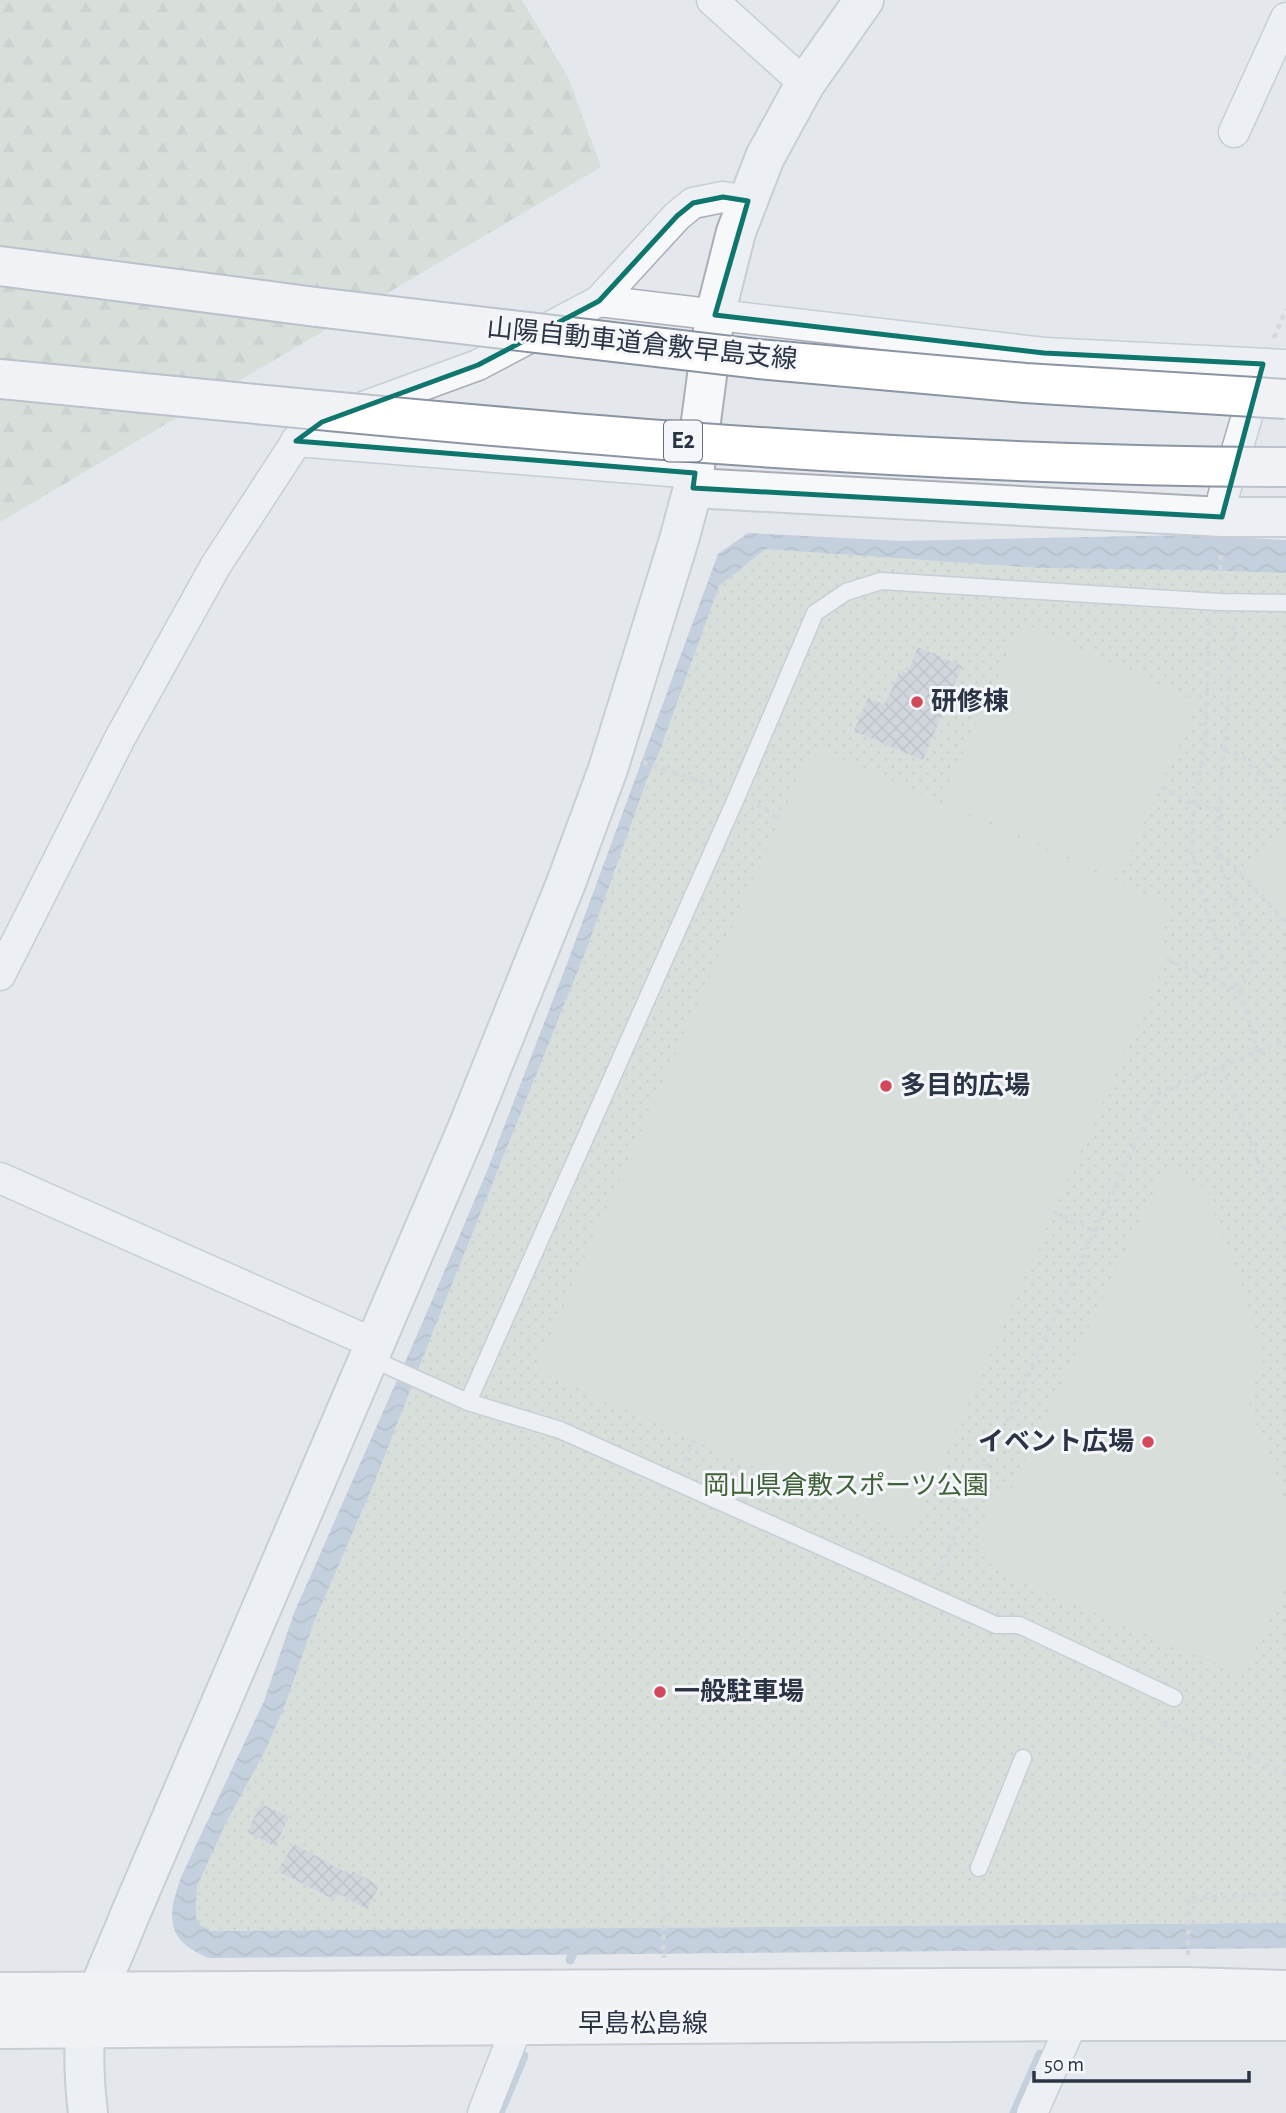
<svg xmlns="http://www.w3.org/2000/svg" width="1286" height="2113" font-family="'Alegreya Sans','Noto Sans JP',sans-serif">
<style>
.forest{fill:url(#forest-firs)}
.park{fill:url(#park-dots)}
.garden{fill:#c9d6c5}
.water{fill:url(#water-waves)}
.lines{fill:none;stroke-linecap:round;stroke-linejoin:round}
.stream{stroke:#9fb4cc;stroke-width:9}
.building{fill:url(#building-cross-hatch)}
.service-casing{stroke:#a9aeb7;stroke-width:19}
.minor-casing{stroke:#a9aeb7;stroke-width:33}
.tertiary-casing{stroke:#a9aeb7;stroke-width:42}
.secondary-casing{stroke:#a9aeb7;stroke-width:42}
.motorway-casing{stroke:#8b94a3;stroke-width:42}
.path{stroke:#c2c5cb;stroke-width:4.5;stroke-dasharray:5 5;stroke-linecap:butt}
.service{stroke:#f7f8fa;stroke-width:16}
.minor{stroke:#f7f8fa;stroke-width:30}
.tertiary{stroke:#f7f8fa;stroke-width:38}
.secondary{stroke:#fff;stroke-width:38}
.motorway{stroke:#fff;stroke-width:38}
.motorway-bridge-casing{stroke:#8b94a3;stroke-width:42;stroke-linecap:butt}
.motorway-bridge{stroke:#fff;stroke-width:38}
.marked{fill:none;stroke:#0f766e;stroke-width:5;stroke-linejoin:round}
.poi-dot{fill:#d1495b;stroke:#f4f6f9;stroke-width:2.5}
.labels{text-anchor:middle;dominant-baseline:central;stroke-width:6;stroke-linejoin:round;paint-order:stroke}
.shield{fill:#f4f6f9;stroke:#676e7b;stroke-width:2}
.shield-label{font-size:24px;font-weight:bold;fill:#2b3445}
.street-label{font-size:26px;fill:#2b3445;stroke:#f4f6f9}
.poi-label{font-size:26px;font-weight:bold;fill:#2b3445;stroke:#f4f6f9;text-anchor:start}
.park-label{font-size:26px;fill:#3f6138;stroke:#f4f6f9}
</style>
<defs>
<pattern id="forest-firs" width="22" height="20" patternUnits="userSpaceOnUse" patternTransform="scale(1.75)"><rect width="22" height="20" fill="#c9d6c5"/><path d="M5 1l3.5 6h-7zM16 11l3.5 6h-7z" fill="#adb8ab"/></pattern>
<pattern id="park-dots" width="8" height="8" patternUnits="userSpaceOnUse" patternTransform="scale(1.75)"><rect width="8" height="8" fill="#c9d6c5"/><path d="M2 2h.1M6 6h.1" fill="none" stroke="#adb8ab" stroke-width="1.8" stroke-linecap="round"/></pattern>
<pattern id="water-waves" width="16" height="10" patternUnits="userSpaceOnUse" patternTransform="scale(1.75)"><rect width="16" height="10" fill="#9fb4cc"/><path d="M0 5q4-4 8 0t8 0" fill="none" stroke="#8293a7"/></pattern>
<pattern id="building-cross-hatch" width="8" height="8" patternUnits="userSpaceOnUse" patternTransform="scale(1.75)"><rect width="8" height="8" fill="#bbc0ca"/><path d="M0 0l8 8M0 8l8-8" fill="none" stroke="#989da6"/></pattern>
</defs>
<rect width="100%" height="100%" fill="#e4e7ec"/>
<path class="forest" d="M0,0H522L568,77L601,167L0,522Z"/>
<path class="park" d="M766,549L1286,573V1923L211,1931L200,1925L196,1917L197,1886L226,1823L265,1751L284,1708L314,1622L373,1486L649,774L658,756L719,586Z"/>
<g class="garden">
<path d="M1022,623L1198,702L1118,879L942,800Z"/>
<path d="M813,746L1166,904L1169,914L1156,945L1170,951L909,1536L535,1369Z"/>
<path d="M1286,825V914L1241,868Z"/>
<path d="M1165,1168L1206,1189L1263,1353L1248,1399L1286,1505V1583L1243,1675L1002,1574C963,1545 984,1520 1000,1486L1011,1489Z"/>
</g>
<path class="water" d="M748,533L901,541L1190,535L1286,540V573L1202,570L1039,568L766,549L719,586L658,756L649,774L587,948L436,1324L373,1486L314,1622L284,1708L265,1751L226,1823L197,1886L196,1917L200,1925L211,1931L1286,1923V1948L209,1958C164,1940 167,1915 182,1875L264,1701L294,1613L424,1319L487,1171L568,961L718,554Z"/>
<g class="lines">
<g class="stream">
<path d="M570,1960L576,1947"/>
<path d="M500,2113L524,2056"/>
<path d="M1014,2113L1040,2054"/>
</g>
</g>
<g class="building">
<path d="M918,647L962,666L923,760L854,731L868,698L885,705L900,670L907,673Z"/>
<path d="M261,1804L289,1817L275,1846L247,1832Z"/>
<path d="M294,1844L351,1875L353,1871L379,1886L367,1909L338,1893L335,1900L277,1871Z"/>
</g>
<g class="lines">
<g class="service-casing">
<g id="service">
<path d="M370,1358L468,1402L560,1430L996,1625H1019L1174,1698"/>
<path d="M468,1402L738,794L815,613L846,592L881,581L1219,602L1286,603"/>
<path d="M979,1868L1023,1758"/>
</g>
</g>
<g class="minor-casing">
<g id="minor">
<path d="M712,0L805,84"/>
<path d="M1234,132L1286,18"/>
<path d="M599,301L677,216L693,203L723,197L748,201"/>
<path d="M296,441L695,473"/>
<path d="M1222,517L1223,497L1258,379"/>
<path d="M0,975L120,738L216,565L302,433L322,422L478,365L599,301L1044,353L1286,365"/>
<path d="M0,1178L375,1344"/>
<path d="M483,2113L518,2024"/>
<path d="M1032,2113L1073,2021"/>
</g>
</g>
<g class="tertiary-casing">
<g id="tertiary">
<path d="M694,474L715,315L736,232L765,157L805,84L864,0"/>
<path d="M88,2113C85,2089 82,2048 87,2025C97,1988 115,1953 129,1917L467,1129L566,883L608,769L679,540L693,488L1222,517H1286"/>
</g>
</g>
<g class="secondary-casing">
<g id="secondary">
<path d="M0,1992L1186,1987L1286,1990"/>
<path d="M0,2029L1073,2021H1286"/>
</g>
</g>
<g class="motorway-casing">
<g id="motorway">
<path d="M0,266L316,307"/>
<path d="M0,379L83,387"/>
</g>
</g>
<g class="path">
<path d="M1274,338L1286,309"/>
<path d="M1220,580L1221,550"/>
<path d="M1210,621L1204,747L1192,826L1193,854L1208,917L1226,970L1240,991L1258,1052"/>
<path d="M1224,750L1239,754L1286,802"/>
<path d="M643,762L718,787"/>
<path d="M1258,773L1286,746"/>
<path d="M1160,787L1195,805L1219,810"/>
<path d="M757,805L781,819"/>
<path d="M1218,853L1235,867L1286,922"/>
<path d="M1166,959L1240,991L1253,961L1216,852L1234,624"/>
<path d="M1222,1066L1286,1234"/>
<path d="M1053,1212L1094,1231"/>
<path d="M684,1461L694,1440"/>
<path d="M934,1479L972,1496"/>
<path d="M937,1577L972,1496L1159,1093L1286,1040"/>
<path d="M1163,1722L1286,1773"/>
<path d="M662,1865L664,1958"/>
<path d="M1188,1955L1189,1898L1286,1894"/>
</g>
<use href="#service" class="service"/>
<use href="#minor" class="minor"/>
<use href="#tertiary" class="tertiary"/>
<use href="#secondary" class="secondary"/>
<use href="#motorway" class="motorway"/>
<g class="motorway-bridge-casing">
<g id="motorway-bridge">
<path d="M316,307L758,359L1025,383L1286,399"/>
<path d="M83,387C483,427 884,466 1286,467"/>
</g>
</g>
<use href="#motorway-bridge" class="motorway-bridge"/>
</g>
<path d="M0 0H1286V2113H0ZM723,197L748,201L715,315L1044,353L1263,364L1222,517L693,488L695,473L296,441L322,422L478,365L599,301L677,216L693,203Z" fill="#e4e7ec" fill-opacity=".55" fill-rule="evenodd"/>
<path class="marked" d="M723,197L748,201L715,315L1044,353L1263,364L1222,517L693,488L695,473L296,441L322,422L478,365L599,301L677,216L693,203Z"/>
<g class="poi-dot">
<circle cx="917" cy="702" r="7"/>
<circle cx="886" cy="1086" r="7"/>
<circle cx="1148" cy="1442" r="7"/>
<circle cx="660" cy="1692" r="7"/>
</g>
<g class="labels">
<rect class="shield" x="664" y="420.5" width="38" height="41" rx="5"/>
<g class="shield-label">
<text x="683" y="441">E2</text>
</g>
<g class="street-label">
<text transform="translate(642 344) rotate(6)">山陽自動車道倉敷早島支線</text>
<text x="643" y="2024">早島松島線</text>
</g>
<g class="poi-label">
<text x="931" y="702">研修棟</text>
<text x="900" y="1086">多目的広場</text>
<text x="1134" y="1442" text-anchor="end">イベント広場</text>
<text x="674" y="1692">一般駐車場</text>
</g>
<g class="park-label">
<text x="846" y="1486">岡山県倉敷スポーツ公園</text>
</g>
</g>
<path d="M1034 2071v10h215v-10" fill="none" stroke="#2b3445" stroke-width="3.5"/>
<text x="1044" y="2071" font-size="21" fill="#2b3445" stroke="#f4f6f9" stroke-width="5" paint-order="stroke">50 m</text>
</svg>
